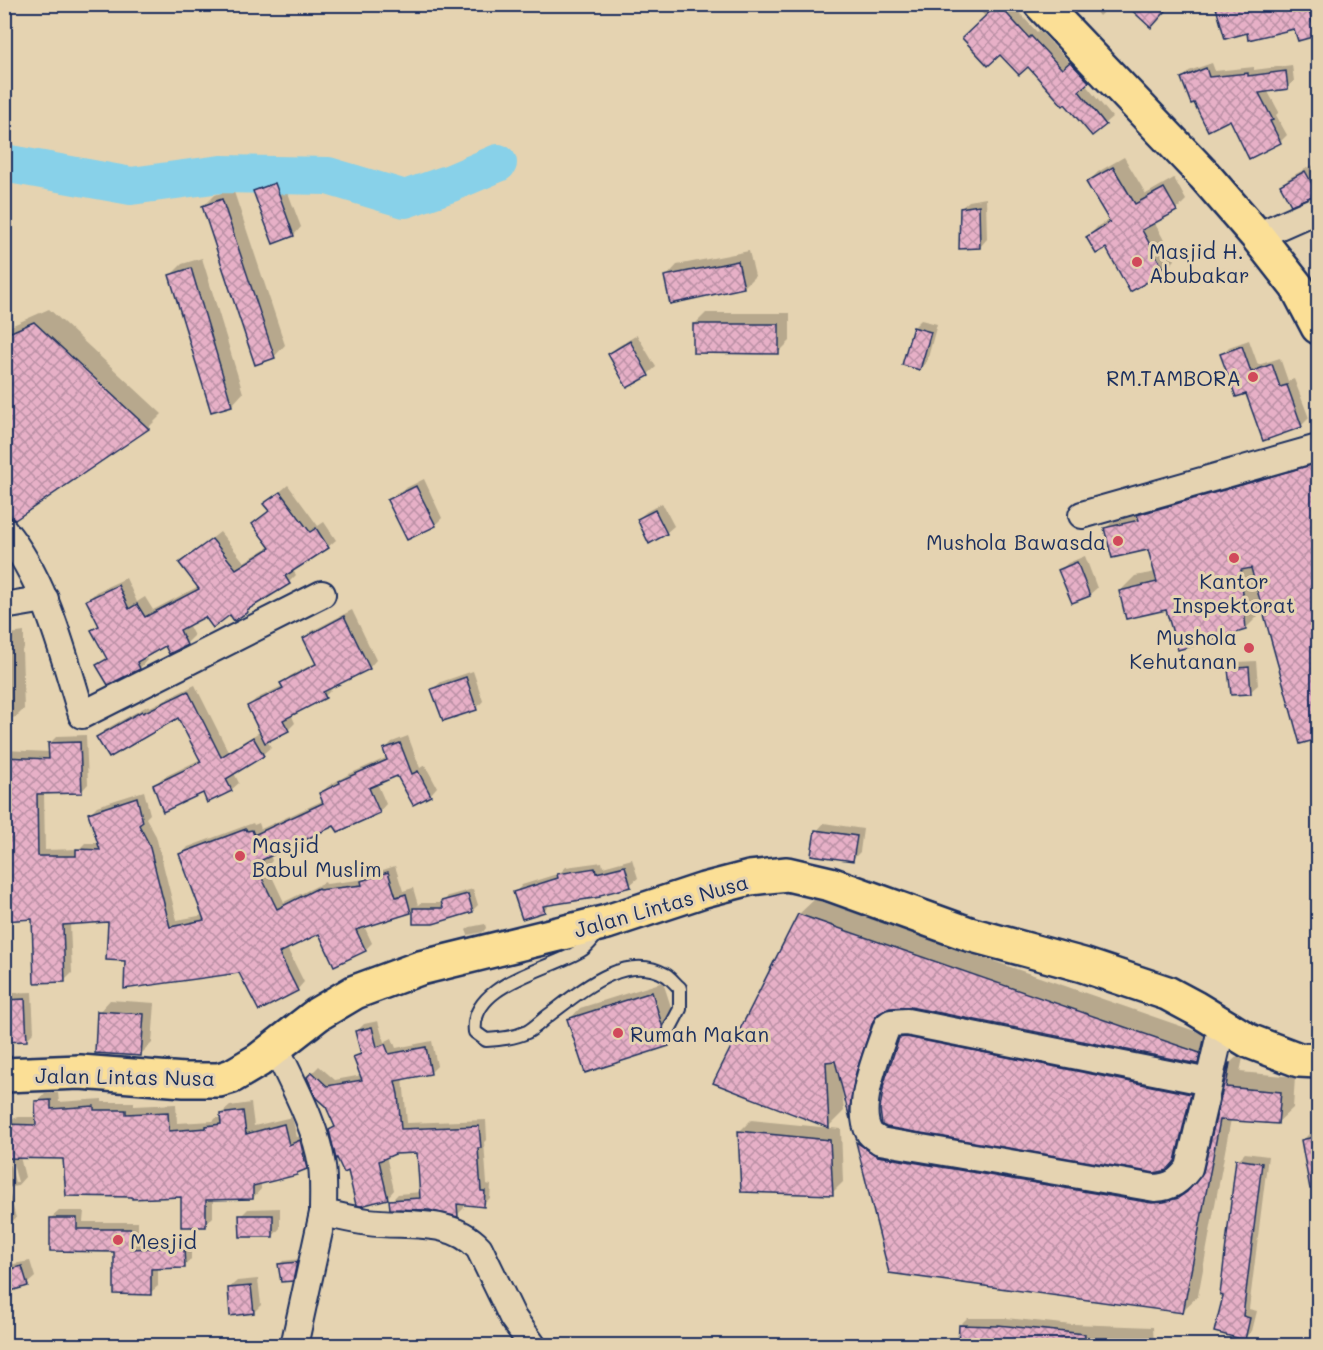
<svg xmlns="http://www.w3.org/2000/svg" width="1323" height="1350" font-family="Mali,sans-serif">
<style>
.shadow{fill:#0003;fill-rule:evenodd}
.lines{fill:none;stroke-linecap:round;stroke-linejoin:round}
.river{stroke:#88d1e9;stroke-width:38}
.building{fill:url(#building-cross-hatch);stroke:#1b2f5e;stroke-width:1.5}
.service-casing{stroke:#1b2f5e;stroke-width:16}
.minor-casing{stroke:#1b2f5e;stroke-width:30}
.trunk-casing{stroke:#1b2f5e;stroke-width:38}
.service{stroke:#e5d3b1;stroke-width:12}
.minor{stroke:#e5d3b1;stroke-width:26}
.trunk{stroke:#fbdf96;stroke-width:33}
.poi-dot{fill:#d1495b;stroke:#e5d3b1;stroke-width:2}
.labels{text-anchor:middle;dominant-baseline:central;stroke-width:6;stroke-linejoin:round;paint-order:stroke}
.poi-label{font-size:21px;fill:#1b2f5e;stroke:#e5d3b1;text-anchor:start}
.street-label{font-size:21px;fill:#1b2f5e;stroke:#e5d3b1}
</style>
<defs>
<pattern id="building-cross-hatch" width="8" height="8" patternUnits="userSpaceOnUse" patternTransform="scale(1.5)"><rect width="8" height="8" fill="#e7b0c7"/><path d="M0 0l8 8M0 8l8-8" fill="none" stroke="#ba90a5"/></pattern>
</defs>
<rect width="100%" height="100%" fill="#e5d3b1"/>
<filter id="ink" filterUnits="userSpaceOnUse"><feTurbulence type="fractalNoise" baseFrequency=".0167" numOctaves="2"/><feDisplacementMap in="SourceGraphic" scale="12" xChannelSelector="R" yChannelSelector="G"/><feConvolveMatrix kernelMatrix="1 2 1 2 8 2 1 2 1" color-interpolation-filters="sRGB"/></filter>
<g filter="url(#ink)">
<g class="shadow">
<path d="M974,4H1011L1037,32L1039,30L1070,63L1078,56L1095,74L1085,84L1112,117L1092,134L1065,101L1028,65Z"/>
<path d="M1090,4H1112L1099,16Z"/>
<path d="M1217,4H1318V34L1299,39L1295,28L1248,31Z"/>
<path d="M1212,63L1215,71L1254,67V70L1292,65L1294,81L1287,87L1267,90L1279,112L1276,115L1287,135L1280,142L1230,118L1183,78L1189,71Z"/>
<path d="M1124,157L1146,194L1174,178L1186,200L1176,210L1154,222L1175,260L1164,271L1088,237L1098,226L1110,219L1088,182L1098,172Z"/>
<path d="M1312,165L1318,176L1317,193L1282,185L1289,178Z"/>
<path d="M282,177L301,227L294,235L274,242L255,192L262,184Z"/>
<path d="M233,189L285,345L274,357L204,206L215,195Z"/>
<path d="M986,198L987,239L980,247L961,208L969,201Z"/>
<path d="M749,251L755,276L744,287L666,277L677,265Z"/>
<path d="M202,258L243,393L232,405L171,275L182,264Z"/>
<path d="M49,309L162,414L148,428L4,514V329Z"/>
<path d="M706,313H790V341L779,352L695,324Z"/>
<path d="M921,320L937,324L927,361L920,369L914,327Z"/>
<path d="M637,335L656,367L648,374L628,386L609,354L617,347Z"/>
<path d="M1249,340L1258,365L1280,358L1288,381L1294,379L1309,418L1301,426L1247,392L1222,354L1229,347Z"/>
<path d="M1318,454V737L1301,742L1260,595H1258L1260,614L1245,629L1167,608L1120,591L1135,576L1156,572L1149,548L1106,528L1121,513Z"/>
<path d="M424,479L442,518L435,525L389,500L396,493Z"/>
<path d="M288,485L318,526L324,522L336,540L328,547L293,570L296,575L289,582L254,604L234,619L230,613L205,615L188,624L194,636L186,644L170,652L166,644L145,656L147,660L140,668L109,683L98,665L108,657L93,630L99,624L88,600L96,592L126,578L137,602L145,597L153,610L199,586L181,563L220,532L244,562L270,546L254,524L270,510L265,504Z"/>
<path d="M662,503L674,526L666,533L638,519L646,512Z"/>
<path d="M1085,556L1097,588L1089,595L1060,570L1068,563Z"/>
<path d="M352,610L376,660L369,668L331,687L332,689L325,696L291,714L295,723L288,730L267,741L271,747L263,754L234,773L239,783L231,790L203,791L155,786L162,778L201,759L179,716L98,737L106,729L149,705L150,707L195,685L228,751L261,731L248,706L256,699L284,685L282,683L290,676L317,662L304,639L312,631Z"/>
<path d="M24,632V648L22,650L24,709L16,717L4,720V635Z"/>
<path d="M1256,661L1258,685L1250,692L1230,670L1237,662Z"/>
<path d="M473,671L483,701L476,709L433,689L441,682Z"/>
<path d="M86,735L88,784L81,792L44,793L45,850L79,849L85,843H99L90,813L97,806L144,791L150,814L146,818L156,836L177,920L204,915L181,855L188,847L253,823L254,825L259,823L261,829L324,800L320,794L328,786L349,774L388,757L385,749L392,742L408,736L420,768L425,765L437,787L430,795L398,774L377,783L386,804L379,812L335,824L270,854L272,861L267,866L284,902L325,882L326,884L366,879L371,874L395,866L403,891L413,888L418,905L420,903H443L448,896L473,889L478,905L472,911L414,908L411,912L364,926L372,943L365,950L319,932L287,948L304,982L297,990L240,971L126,959L110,921L70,923L72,973L65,980L33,917L4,920V750L50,752V743L57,736Z"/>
<path d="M824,823L863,829L860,852L852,860L817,831Z"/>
<path d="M632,859L638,878L630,885L551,903L544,911L515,893L522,885L560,873L566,867L602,862L603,867Z"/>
<path d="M815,899L1215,1038L1212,1048L1197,1063L910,1006L886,1008L869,1060L865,1103L851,1116L844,1088L842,1089L844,1111L829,1126L715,1082L799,914Z"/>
<path d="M485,924L486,928L483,932L468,935L466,930L470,927Z"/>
<path d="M663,982L673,1013L674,1020L680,1034L669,1045L586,1071L569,1020L580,1008Z"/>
<path d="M32,992L34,1032L26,1040L4,1041V993Z"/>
<path d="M110,1000L155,1003L152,1043L141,1054L99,1012Z"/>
<path d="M378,1021L384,1042L392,1038L396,1048L432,1041L437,1066L430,1073L403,1078L407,1123L486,1120L487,1139L484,1142L487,1184L491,1185L490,1198L483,1205L464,1203V1208L457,1215L391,1201L398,1194L421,1192L418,1152L395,1153L386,1156L394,1190L388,1197L349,1169L330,1130L335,1125L327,1106L308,1077L319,1066L335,1080L362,1075L355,1058L362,1051L357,1031L364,1024Z"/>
<path d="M916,1023L1205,1079L1190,1144L1166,1168L900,1038Z"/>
<path d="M1245,1049L1240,1072L1295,1077L1293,1108L1277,1123L1231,1119L1198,1296L1182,1311L890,1271L858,1142L872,1128L1179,1188L1192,1184L1205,1173L1230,1063Z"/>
<path d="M45,1093H58L59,1102L102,1099V1102H134V1106L176,1104L177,1123L213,1121L216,1118H222L221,1114L230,1106L251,1103L254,1126L292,1117L297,1137L309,1133L315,1160L296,1174L261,1183V1189L253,1198H213V1217L205,1225L182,1196L65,1157H20L25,1177L17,1186L8,1188L16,1218L4,1228V1121L19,1117H37V1102ZM6,1151H9L18,1182H15Z"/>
<path d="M751,1120L841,1129L843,1182L832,1193L739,1132Z"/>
<path d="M1318,1131V1203L1317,1204L1310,1180L1303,1140L1310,1133Z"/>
<path d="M1245,1153L1268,1156L1249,1309L1257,1311L1252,1331L1244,1338L1225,1294L1238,1160Z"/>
<path d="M280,1208V1228L273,1236L241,1216L248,1209Z"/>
<path d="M59,1211H84L83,1222H138V1242L191,1240V1259L184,1267H158V1286L150,1293L116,1250L51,1218Z"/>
<path d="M299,1259L296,1276L292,1280L280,1264L283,1261Z"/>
<path d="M30,1261L35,1277L27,1284L4,1286V1269L8,1265Z"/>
<path d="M258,1279L261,1305L254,1312L229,1288L237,1281Z"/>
<path d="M967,1318H1006L1072,1325L1074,1324L1153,1327L1154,1346H959L960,1325Z"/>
</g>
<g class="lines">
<path class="river" d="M4,163L131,186L221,174L328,176L405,199L451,183L498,163"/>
</g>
<g class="building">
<path d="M998,4L1029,38L1031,36L1062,69L1070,62L1089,82L1079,91L1106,125L1092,136L1065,104L1063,106L1028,67L1019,75L1000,55L988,66L962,38Z"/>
<path d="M1125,4H1172L1151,28Z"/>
<path d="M1215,4H1307L1316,36L1298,41L1294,29L1248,40L1247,33L1225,39Z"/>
<path d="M1206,68L1209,77L1248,73V76L1286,71L1288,89L1259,93L1273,120L1270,121L1281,143L1249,159L1230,120L1208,131L1194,103L1191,104L1181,78Z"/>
<path d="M1113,167L1135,204L1164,188L1177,211L1142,230L1165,272L1130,292L1106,248L1096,254L1086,237L1110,222L1086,182Z"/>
<path d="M1305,171L1318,194L1291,205L1280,185Z"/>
<path d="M275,183L294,236L273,244L253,191Z"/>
<path d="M222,199L275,358L255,365L202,206Z"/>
<path d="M979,205L980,248L959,249L960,208Z"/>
<path d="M738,261L744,288L670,304L664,276Z"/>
<path d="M191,268L232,406L211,412L169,275Z"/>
<path d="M34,322L149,429L15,520L4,515V335Z"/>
<path d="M693,324H779V354L693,353Z"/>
<path d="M913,327L931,332L920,370L902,365Z"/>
<path d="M630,341L649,376L627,388L608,354Z"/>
<path d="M1242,346L1251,372L1272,364L1280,387L1287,385L1302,427L1263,441L1246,394L1236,397L1220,354Z"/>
<path d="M1318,463V739L1300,744L1251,568L1241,570L1246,630L1178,650L1166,610L1126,619L1119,591L1157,582L1148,550L1112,558L1104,528L1139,520L1137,515Z"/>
<path d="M416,486L436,526L407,540L387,500Z"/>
<path d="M280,492L310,532L316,528L329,548L285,576L290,584L247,610L248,612L234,621L230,615L213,628L205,617L180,630L187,645L169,654L165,646L137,662L140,669L108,685L96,665L107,659L91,630L99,626L86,600L118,585L129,609L137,604L145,617L199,589L179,563L212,539L236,569L270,548L252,524L269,511L263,504Z"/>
<path d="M655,510L667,534L649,544L637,519Z"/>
<path d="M1077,562L1090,596L1072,603L1058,570Z"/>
<path d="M344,616L370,669L323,692L326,698L283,720L289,731L265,743L247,706L283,688L280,683L316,664L303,638Z"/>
<path d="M1249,667L1251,694L1231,695L1228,669Z"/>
<path d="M466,677L477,710L443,721L431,689Z"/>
<path d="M188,691L221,757L253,737L264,756L226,779L232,791L207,803L203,793L163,812L153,785L201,762L178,718L109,758L96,737L142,711L143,713Z"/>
<path d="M80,742L82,793L37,794L38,856H76V849L100,850L88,813L137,797L143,822L139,825L149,844L170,927L204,920L179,854L246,829L247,831L252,830L254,835L323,803L319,793L340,783L339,781L387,760L383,749L400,743L412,774L418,771L431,796L413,805L397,776L369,788L380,813L338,832L334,826L262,860L266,870L259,872L277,909L318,888L319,890L362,885L361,881L388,872L396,897L406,894L411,913L356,930L366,951L334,966L319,934L279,953L298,991L259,1011L239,973L124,989L125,961L106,960L108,922L63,925L65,982L34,983L32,919L4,921V757L49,759L48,743Z"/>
<path d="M815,830L857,836L853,861L811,855Z"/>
<path d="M625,866L631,887L600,895V897L543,906L545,912L522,919L513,892L558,878L557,874L595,868L596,873Z"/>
<path d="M468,894L473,912L433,924H413V908H443L441,901Z"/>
<path d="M798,914L1200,1053L1198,1064L910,1007L890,1008L878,1014L873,1021L855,1076L850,1107V1119L835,1061L826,1062L829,1128L713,1083Z"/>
<path d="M652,992L662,1025L663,1032L669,1046L585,1073L567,1019Z"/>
<path d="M25,999L27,1041L4,1042V1000Z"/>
<path d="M97,1011L144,1014L141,1056L95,1053Z"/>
<path d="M372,1027L377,1047L385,1044L389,1054L426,1047L431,1074L395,1081L398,1094L401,1129L479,1126L481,1148H478L481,1191H485L484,1207L457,1204L458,1217L429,1210L390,1209L389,1200L420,1198L417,1153L395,1154L379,1161L388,1199L361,1206L356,1205L348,1171L344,1173L337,1158L336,1159L329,1130L335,1127L326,1107L316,1098L307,1077L312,1072L327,1086L362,1080L353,1057L361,1054L355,1031Z"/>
<path d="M906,1037L1191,1094L1175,1161L1167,1170L1155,1173L886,1127L882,1125L880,1109L884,1083L899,1038Z"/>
<path d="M1229,1063H1230L1226,1087L1281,1092L1278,1124L1220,1120L1183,1313L889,1273L856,1142L877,1156L1152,1203L1164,1202L1178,1198L1187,1192L1203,1172Z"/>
<path d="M51,1100V1109L94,1106V1110H126V1114L168,1112L169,1131L206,1128V1126L221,1124L220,1114L243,1111L246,1134L284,1124L289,1145L300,1140L307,1169L297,1173V1175L253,1186V1199L206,1200V1227H181V1197L132,1199V1197L66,1196L63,1159L4,1158V1124L36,1125L35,1101Z"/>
<path d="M738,1131L830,1140L833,1195L741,1192Z"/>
<path d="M1318,1136V1188L1310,1189L1301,1140Z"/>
<path d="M1236,1159L1262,1163L1243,1316L1250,1318L1245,1340L1214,1332L1223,1296L1220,1295Z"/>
<path d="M239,1215H273V1237H240Z"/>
<path d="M50,1218H77V1229H131V1249L184,1247L185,1268L151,1269V1295L114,1294V1252L50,1251Z"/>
<path d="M297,1262L293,1281L281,1282L278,1264Z"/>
<path d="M22,1266L28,1286L4,1293V1271Z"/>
<path d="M251,1286L254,1313L230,1316L228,1288Z"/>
<path d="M959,1325L997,1326L998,1325L1085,1334L1084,1346H958Z"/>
</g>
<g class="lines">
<g class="service-casing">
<path id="service" d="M598,932C594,938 589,945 583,949C551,970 469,983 475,1032L486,1040C500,1039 514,1038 527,1032C535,1028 542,1020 549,1015C580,992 625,951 666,975C671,978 675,984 680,988V1009L670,1028"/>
</g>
<g class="minor-casing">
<g id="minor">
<path d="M1257,236L1318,209"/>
<path d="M1082,515L1318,448"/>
<path d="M4,530C47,583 62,651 82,715L322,594"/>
<path d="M4,606L45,599"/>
<path d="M276,1048C293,1085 316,1125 322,1166C324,1181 323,1197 323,1213C338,1216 353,1220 368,1222C406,1227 450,1217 479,1248L513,1318L533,1346"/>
<path d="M1209,1082L907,1022L891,1023L887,1026C878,1052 855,1107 869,1132C871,1136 876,1138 880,1141L1155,1188C1172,1187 1179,1181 1189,1168L1222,1025"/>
<path d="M294,1346L323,1213"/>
</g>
</g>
<g class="trunk-casing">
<g id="trunk">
<path d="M1041,4L1204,175L1257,236L1297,287L1318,327"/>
<path d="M4,1075L80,1072L184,1080H219L232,1076L259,1060L318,1014L355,992L420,968L607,922L704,890L750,878L787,874L830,884L969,934L1083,965L1167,993L1195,1008L1249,1041L1299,1060L1318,1061"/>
</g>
</g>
<use href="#service" class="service"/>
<use href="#minor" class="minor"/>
<use href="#trunk" class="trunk"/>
</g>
</g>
<g class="poi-dot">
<circle cx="1137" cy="262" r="6"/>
<circle cx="1253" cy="377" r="6"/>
<circle cx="1118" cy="541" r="6"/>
<circle cx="1234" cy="558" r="6"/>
<circle cx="1249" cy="648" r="6"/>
<circle cx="240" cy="856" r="6"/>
<circle cx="618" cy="1033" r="6"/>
<circle cx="118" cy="1240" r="6"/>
</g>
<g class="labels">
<g class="poi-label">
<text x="1149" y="250">Masjid H.<tspan x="1149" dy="24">Abubakar</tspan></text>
<text x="1241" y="377" text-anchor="end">RM.TAMBORA</text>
<text x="1106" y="541" text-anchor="end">Mushola Bawasda</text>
<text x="1234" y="580" text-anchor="middle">Kantor<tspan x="1234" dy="24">Inspektorat</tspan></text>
<text x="1237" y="636" text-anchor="end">Mushola<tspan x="1237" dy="24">Kehutanan</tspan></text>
<text x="252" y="844">Masjid<tspan x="252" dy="24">Babul Muslim</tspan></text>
<text x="630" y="1033">Rumah Makan</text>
<text x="130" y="1240">Mesjid</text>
</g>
<g class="street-label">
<text transform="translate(661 905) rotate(-16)">Jalan Lintas Nusa</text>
<text transform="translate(125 1076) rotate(1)">Jalan Lintas Nusa</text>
</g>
</g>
<rect width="1323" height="1350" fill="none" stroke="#e5d3b1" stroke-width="24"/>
<rect x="12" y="12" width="1299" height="1326" fill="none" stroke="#1b2f5e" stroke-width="2" filter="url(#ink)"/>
</svg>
